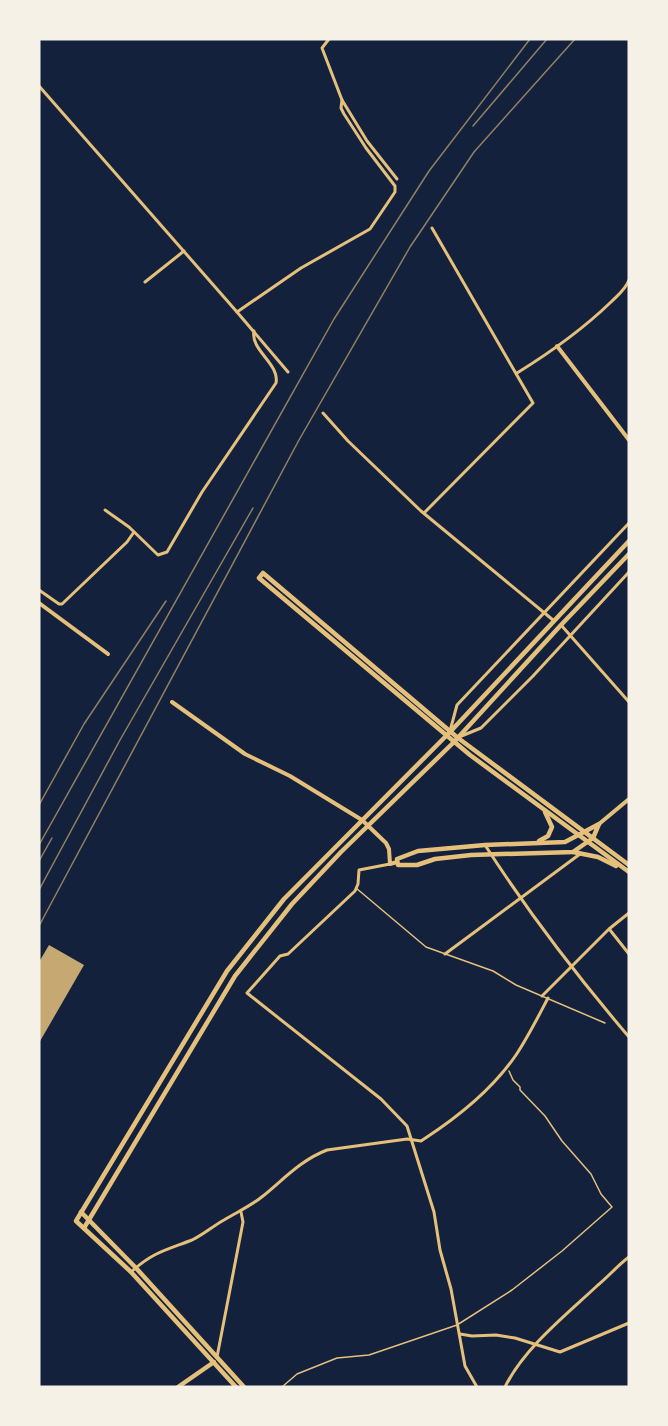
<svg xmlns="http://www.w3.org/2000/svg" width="668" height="1426" font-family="'Exo 2',sans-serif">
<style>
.building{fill:#c6a872}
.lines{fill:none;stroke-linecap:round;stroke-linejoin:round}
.service{stroke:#e5c07b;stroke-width:1.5}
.minor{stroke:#e5c07b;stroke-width:3}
.tertiary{stroke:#e5c07b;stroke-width:4}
.secondary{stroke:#e5c07b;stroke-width:4.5}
.rail{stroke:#918062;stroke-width:1.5}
</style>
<rect width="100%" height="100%" fill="#14213d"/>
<path class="building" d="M49,945L84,965L39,1043V962Z"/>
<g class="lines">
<g class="service">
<path d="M356,888L426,947L493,971L516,985L605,1023"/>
<path d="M282,1387L297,1374L337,1358L369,1355L457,1325L512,1290L562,1251L612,1207L601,1194L591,1174L562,1141L545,1116L520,1090V1087L513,1080L509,1071"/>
</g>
<g class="minor">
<path d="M329,39L322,48L342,100L367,141L397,179"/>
<path d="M39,86L237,312L288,372"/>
<path d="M145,282L184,251"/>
<path d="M237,312L301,268L370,229L395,192V186L366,148L344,114L341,108L342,100"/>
<path d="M517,373C551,352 582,330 611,302C618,295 626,289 629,280"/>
<path d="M323,413L348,441L421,511L553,620"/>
<path d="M105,510L129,527L158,555L167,552L202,492L276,383C280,364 250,350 254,331"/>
<path d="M424,513L533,403L432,228"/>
<path d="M39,590L59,604H62L127,542L134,532"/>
<path d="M561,625L629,702"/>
<path d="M450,731L457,705L629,523"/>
<path d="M459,737L481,728L533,676L629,572"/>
<path d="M485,845C528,912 577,976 629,1037"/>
<path d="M390,864L359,870L358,884L355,891L288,954L280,956L247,993L381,1099L407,1126L434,1212L440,1250L451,1289L465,1366L477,1387"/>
<path d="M610,930L629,954"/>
<path d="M445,954L580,854"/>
<path d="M542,996L609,929L629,913"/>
<path d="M131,1272C153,1252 166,1250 192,1240C203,1235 213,1226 224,1220C237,1212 251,1206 263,1196C284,1179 301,1160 327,1150L407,1139L421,1141L427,1137C459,1116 494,1087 516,1055C528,1037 538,1017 548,998"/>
<path d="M460,1334L472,1336L496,1335L515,1338L560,1352L629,1323"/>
<path d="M217,1357L243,1222L241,1212"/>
<path d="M505,1387C524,1348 567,1314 598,1285C609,1276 618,1265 629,1257"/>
</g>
<g class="tertiary">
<path d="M557,346L629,440"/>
<path d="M39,603L108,654"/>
<path d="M172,702L245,754L290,776L362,820L386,843L389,849L390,864L397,862"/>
<path d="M599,824L629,799"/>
</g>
<g class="secondary">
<path d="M599,824L593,838L573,852L471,855L435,859L417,865H398L397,859L418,851L485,845L565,842Z"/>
<path d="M539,841L548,836L552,827L545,812"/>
<path d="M573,852L598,857L616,866"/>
<path d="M629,865L458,738L263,573L259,578L470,755L629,872"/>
<path d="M81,1212L136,1268L244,1387"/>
<path d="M84,1228L235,976L292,904L341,852L454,742L561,625L629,554"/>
<path d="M178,1387L214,1362"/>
<path d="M236,1387L131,1272L76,1221L227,971L284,899L450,732L629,541"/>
</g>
<g class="rail">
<path d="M473,126L547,39"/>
<path d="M39,805L84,724L166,601"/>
<path d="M39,845L334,319L429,171L530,39"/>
<path d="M39,861L52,838"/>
<path d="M39,890L120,740L253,508"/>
<path d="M39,926L299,440L410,247L474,152L575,39"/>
</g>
</g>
<rect width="668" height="1426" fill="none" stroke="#f6f1e7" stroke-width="81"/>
</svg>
